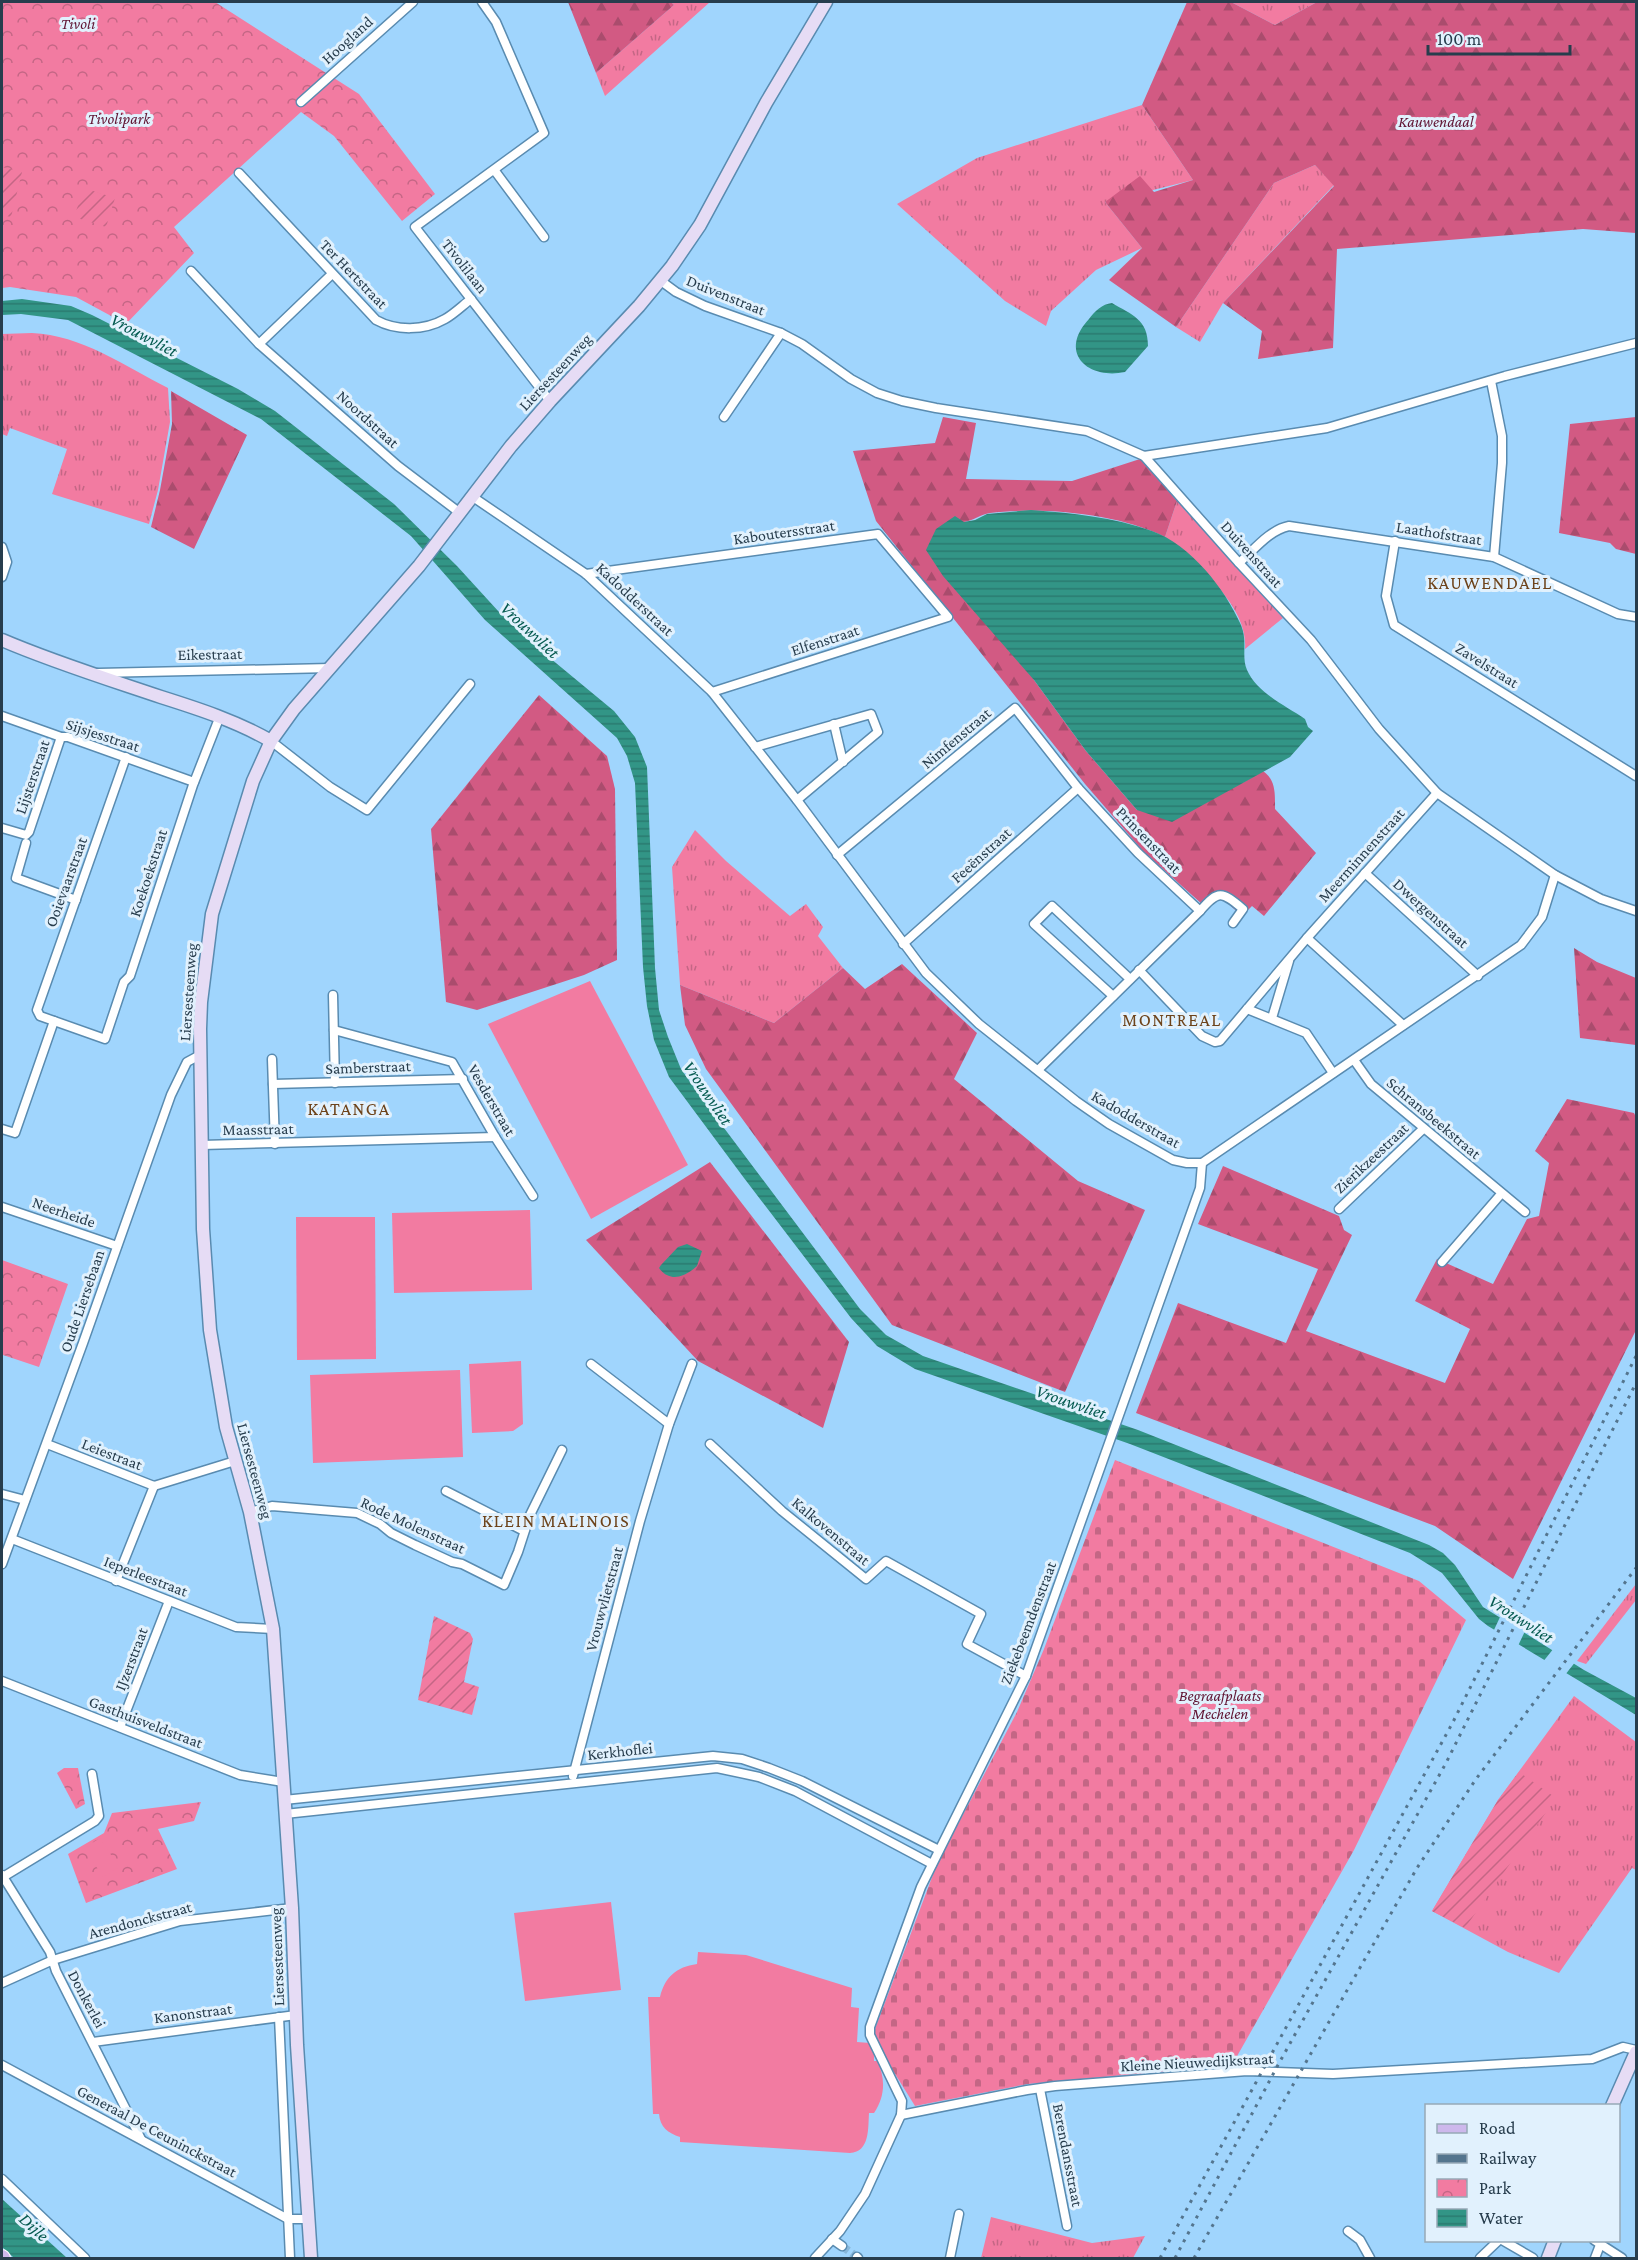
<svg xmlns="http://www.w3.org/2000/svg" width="1638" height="2260" font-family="'Crimson Pro',serif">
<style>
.grass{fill:url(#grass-tufts)}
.forest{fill:url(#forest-firs)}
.cemetery{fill:url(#cemetery-stones)}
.park{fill:url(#park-crowns)}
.garden{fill:url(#garden-furrows)}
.pitch{fill:#f27ba1}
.water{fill:url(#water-rules)}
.pier{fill:#a0d5fd}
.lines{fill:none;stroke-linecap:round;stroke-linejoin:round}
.street-tunnel{stroke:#88b7da;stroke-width:8;stroke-dasharray:8 4;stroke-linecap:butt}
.street-casing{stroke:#598bb0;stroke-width:11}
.secondary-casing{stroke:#598bb0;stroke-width:15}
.primary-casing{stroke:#fff;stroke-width:16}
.street{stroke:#fff;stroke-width:8}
.secondary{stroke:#e6dcf5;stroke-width:12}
.primary{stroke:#cdb8ec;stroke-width:14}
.rail{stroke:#54758e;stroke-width:3;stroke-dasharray:3 6;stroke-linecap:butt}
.labels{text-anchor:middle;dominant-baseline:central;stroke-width:6;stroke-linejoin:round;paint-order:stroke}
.park-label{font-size:16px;font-style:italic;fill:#601332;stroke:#e1f1fd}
.street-label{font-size:16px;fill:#273d4d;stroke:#e1f1fd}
.water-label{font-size:18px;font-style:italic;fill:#055a50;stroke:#e1f1fd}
.neighbourhood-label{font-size:18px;letter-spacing:1.5px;fill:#6d431a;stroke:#e1f1fd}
</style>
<defs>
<pattern id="grass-tufts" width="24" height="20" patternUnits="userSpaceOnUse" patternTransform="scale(1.5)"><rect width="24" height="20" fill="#f27ba1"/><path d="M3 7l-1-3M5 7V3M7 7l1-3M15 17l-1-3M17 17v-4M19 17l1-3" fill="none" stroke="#c46685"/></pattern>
<pattern id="forest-firs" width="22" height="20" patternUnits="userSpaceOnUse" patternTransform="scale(1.5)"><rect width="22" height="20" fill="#d25a83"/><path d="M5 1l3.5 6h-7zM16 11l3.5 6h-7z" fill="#aa4c6d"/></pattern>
<pattern id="cemetery-stones" width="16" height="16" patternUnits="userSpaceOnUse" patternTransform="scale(1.5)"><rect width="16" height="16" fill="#f27ba1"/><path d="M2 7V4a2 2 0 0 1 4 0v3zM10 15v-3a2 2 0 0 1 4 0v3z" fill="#c46685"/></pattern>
<pattern id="park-crowns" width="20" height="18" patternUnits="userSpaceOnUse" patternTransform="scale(1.5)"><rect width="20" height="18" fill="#f27ba1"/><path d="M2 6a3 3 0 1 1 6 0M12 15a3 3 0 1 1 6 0" fill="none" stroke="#c46685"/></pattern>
<pattern id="garden-furrows" width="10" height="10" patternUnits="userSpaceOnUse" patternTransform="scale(1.5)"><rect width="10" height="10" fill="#f27ba1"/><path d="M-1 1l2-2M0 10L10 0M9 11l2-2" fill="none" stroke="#c46685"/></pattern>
<pattern id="water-rules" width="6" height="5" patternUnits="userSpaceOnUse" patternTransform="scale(1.5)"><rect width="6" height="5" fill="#329586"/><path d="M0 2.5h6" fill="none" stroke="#2a7b70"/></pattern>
</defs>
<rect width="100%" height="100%" fill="#a0d5fd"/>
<g class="grass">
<path d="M671,2H710L605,96L596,73L674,5Z"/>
<path d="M1231,2H1317L1275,25Z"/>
<path d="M1142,105L1193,180L1105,202L1142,248L1096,270L1051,311L1046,326L1005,301L897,204L977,158Z"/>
<path d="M1315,165L1334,185L1223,303L1200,342L1176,327L1274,183Z"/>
<path d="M32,333C81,335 125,366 168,388L170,422L158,490L149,524L52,494L67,449L10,428L7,436L2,434V334Z"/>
<path d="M1177,501L1283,618L1245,649C1249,605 1194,563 1165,537Z"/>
<path d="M695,830L726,861L790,916L806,904L823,927L818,936L843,968L774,1023L680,985L672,867Z"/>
<path d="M1636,1584V1600L1586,1664L1577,1661Z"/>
<path d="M1574,1696L1636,1742V1870L1632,1868L1559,1973L1508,1952L1432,1911L1498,1800Z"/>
<path d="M991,2217L1092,2243L1145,2236L1133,2258H981Z"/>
</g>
<g class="forest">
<path d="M568,2H671L674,5L596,73Z"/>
<path d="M1187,2H1231L1275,25L1317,2H1636V233L1583,229L1337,249L1333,348L1258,359L1262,331L1223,303L1334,186L1315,165L1274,183L1176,327L1109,280L1142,248L1105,202L1140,176L1154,192L1193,180L1142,105Z"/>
<path d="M171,391L247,435L194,549L151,527L160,490L172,424Z"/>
<path d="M943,417L976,423L966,479L1072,481L1140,459L1177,501L1165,537C1116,513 1044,507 990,513C981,514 973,521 964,522L1034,680L1086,751L1137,810L1242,783L1263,771C1276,780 1275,794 1275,809L1316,853L1264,916L1252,906L1242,916L1215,892L1203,905L1143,851L1085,784L876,521L853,451L935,443Z"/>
<path d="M1636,417V554L1616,549L1610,543L1559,533L1570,424Z"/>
<path d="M539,695L607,756L615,789L617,960L584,975L477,1010L446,1002L431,829Z"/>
<path d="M1574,948L1597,962L1636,978V1045L1580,1038Z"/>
<path d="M902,964L977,1033L954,1079L1078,1181L1145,1210L1065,1392L892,1325L706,1069L685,1025L680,985L774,1023L843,968L865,989Z"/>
<path d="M1567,1099L1634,1113L1636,1117V1330L1513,1579L1435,1526L1136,1413L1178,1303L1286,1343L1318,1269L1198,1224L1223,1166L1339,1216L1344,1230L1352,1235L1306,1331L1445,1383L1470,1329L1415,1301L1437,1259L1493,1284L1527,1219L1539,1216L1549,1163L1535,1151Z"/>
<path d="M710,1162L849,1342L823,1428L698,1361L586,1240Z"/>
</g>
<path class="cemetery" d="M1115,1460L1419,1581L1466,1620L1354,1850L1232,2065L1028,2084L915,2106L872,2037L937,1864L1017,1712L1044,1649Z"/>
<g class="park">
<path d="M2,2H215L359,94L435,194L402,221L334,136L301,112L174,227L194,253L126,324L76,297L10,287L2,288Z"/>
<path d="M2,1260L68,1284L39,1367L3,1355L2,1357Z"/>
<path d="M64,1768H78L85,1804L76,1809L57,1773Z"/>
<path d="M201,1802L194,1821L158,1829L177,1869L86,1903L68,1854L104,1833L112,1813Z"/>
</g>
<g class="garden">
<path d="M2,167L22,172L11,217L2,215Z"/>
<path d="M84,188L115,198L106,227L74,217Z"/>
<path d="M434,1616L470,1633L473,1639L464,1682L479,1687L472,1715L418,1700Z"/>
<path d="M1519,1772L1556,1798L1465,1928L1432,1911L1498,1800Z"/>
</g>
<g class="pitch">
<path d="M590,981L688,1165L591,1219L488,1024Z"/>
<path d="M530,1210L532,1290L394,1293L392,1213Z"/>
<path d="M296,1217H375L376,1359L297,1360Z"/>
<path d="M521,1361L523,1424L513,1431L472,1433L469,1364Z"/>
<path d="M460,1370L463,1457L313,1463L310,1375Z"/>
<path d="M100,1838L119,1867L103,1877L84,1848Z"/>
<path d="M611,1902L621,1990L525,2001L514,1913Z"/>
<path d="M698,1952L746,1955L852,1988L851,2007L859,2008L857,2042L870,2043L874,2052V2061H877C886,2078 885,2097 874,2113H869C868,2128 870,2152 850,2153L680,2142V2137C668,2133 660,2127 659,2114H653L648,1997H660C665,1977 676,1967 697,1964Z"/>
</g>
<g class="water">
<path d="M22,299L71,306L92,315L238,389L275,411L394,504L457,566L499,612L533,644L614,711L635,737L647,767L655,968L659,1010L668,1037L681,1069L700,1096L860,1309L886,1335L923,1356L1138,1430L1429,1545L1443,1553L1455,1565L1483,1607L1584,1670L1636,1698V1715L1488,1626L1479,1619L1442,1573L1410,1553L1130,1444L915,1369L877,1346L851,1318L744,1178L669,1077L654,1040L647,1006L643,967L635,783L627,756L617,738L485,620L411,536L261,419L68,320L21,314L2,315V301Z"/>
<path d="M1112,303C1132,315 1148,319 1148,346L1125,372C1087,380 1058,352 1089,319C1095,311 1102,304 1112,303Z"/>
<path d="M1031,510C1071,513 1114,517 1152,531C1191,545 1225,589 1241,625C1248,642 1241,656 1247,670C1257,693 1286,706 1305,719L1308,727L1313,731L1290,757L1172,822L1137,810L1086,751L1034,680L943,576L926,550L936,529L955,516L964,522L975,520L987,514Z"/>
<path d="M687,1244L702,1251L697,1266C685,1277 670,1283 659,1268L661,1265L678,1247Z"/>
<path d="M2,2199L67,2258H14L2,2247Z"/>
</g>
<g class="pier">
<path d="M1501,1615L1526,1629L1517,1648L1493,1632Z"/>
<path d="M1554,1648L1576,1661L1565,1675L1542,1663Z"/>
</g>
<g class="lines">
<path class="street-tunnel" d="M842,2246L857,2257"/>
<g class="street-casing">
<g id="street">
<path d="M482,2L496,22L544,133L415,227L550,401"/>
<path d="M301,102L413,2"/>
<path d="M495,171L544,237"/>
<path d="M239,173L376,320C396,331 424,331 445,319C454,314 462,306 471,299"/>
<path d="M191,271L259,344L398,466L460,513"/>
<path d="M661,281L676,292L705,306L781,333L802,344L851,379L877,393L902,401L936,408L1087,431L1144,456L1239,563L1311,640L1379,729L1437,793L1555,875L1601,899L1636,911"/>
<path d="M259,344L332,274"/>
<path d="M1491,381L1502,436V463L1494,557"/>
<path d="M724,417L781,333"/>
<path d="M1144,456L1327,428L1505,376L1636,343"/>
<path d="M473,497L586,574L712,692L797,800L926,973L979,1024L1076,1101L1109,1124L1173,1160L1187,1163H1202L1521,945L1542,917L1555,875"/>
<path d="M1395,541L1386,596L1394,625L1636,776"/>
<path d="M2,547L7,562L2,577"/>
<path d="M1239,563C1254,550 1269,530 1289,526L1494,557L1618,614L1636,617"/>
<path d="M586,574L878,534L948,617L712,692"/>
<path d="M98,673L331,668"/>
<path d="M2,716L61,737H68L194,782"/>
<path d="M834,724L843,762"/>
<path d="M271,741L330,787L367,810L470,684"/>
<path d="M755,747L871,714L878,732L797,800"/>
<path d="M126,757L37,1010L40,1016L105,1039L124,982L130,976L193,785L220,716"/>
<path d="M2,828L26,835L29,832L61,737"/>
<path d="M26,843L16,878L76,900"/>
<path d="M837,855L1015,708L1078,788L1138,853L1200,911L1038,1070"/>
<path d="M1365,873L1478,976"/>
<path d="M1200,911C1219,889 1222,892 1243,909L1233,923"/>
<path d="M1307,938L1403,1025"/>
<path d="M903,944L1078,788"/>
<path d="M1139,970L1202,1036L1215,1042L1220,1041L1307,938L1437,793"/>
<path d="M333,995L335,1083"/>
<path d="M1113,996L1034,924L1052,906L1130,979"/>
<path d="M1247,1009L1306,1033L1333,1073"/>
<path d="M1272,1018L1289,961"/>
<path d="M334,1030L452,1062L495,1137L533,1196"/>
<path d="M272,1059L275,1144"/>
<path d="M1354,1060L1371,1084L1525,1212"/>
<path d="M273,1084L463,1079"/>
<path d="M2,1129L15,1133L54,1021"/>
<path d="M202,1145L495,1137"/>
<path d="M2,1207L117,1246"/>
<path d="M1339,1209L1423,1129"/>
<path d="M1442,1262L1501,1194"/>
<path d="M591,1364L669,1424"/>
<path d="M47,1444L154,1486L235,1461"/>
<path d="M710,1444L782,1511L866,1579L886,1561L981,1614L967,1644L1026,1676"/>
<path d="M446,1491L524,1531"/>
<path d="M2,1494L25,1500"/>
<path d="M250,1512L272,1506L357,1513L380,1524L391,1533L415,1545L452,1562L462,1564L504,1585L518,1552L530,1515L562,1450"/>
<path d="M12,1539L236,1627L273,1629"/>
<path d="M2,1564L83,1343L171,1095L187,1062L200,1055"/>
<path d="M116,1581L154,1486"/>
<path d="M2,1681L240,1775L283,1782"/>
<path d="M120,1727L169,1601"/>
<path d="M573,1776L640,1521L669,1424L692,1364"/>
<path d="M284,1800L713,1756L742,1759L769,1768L802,1781L939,1850"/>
<path d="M285,1814L717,1768L759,1777L795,1791L932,1864"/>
<path d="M2,1875L50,1952L56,1971L141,2139"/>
<path d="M3,1877L95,1821L99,1816L92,1774"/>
<path d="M2,1983L53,1960L180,1921L292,1908"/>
<path d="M279,2017L290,2258"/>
<path d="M93,2042L296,2015"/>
<path d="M2,2065L288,2219H308"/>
<path d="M1040,2089L1067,2226"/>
<path d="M901,2115L1027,2090L1055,2086L1247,2071L1333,2074L1592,2059L1623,2047L1636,2050"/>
<path d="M2,2179L85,2258"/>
<path d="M1348,2231L1360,2240L1370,2258"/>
<path d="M832,2239L842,2246"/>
<path d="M1502,2240L1533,2258"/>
<path d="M1594,2240L1622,2258"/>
<path d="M857,2257L858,2258"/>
<path d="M815,2258L840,2231L865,2194L901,2115L902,2101L870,2035V2027L921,1887L1026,1676L1200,1188L1202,1163"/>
<path d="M950,2258L959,2214"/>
<path d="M1480,2258L1499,2240"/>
<path d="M1595,2258L1600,2245"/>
</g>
</g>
<g class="secondary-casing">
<g id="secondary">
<path d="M2,640C53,662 108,679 161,697C199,709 236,721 271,741"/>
<path d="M1612,2106L1636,2052"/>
<path d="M311,2258L297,2045L292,1908L273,1629L250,1512L226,1427L210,1330L203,1229L200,1029L201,1002L212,914L253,781L271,741L294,709L419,566L511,446L550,401L639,306L672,266L700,225L766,103L826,2"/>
<path d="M1548,2258L1555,2240"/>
</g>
</g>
<g class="primary-casing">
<path id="primary" d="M2,2257L3,2258"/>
</g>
<use href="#street" class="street"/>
<use href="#secondary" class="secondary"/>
<use href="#primary" class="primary"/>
<g class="rail">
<path d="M1160,2258L1453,1722L1636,1356"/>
<path d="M1175,2258L1278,2065L1446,1763L1636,1383"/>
<path d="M1194,2258L1417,1868L1476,1779L1636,1568"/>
</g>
</g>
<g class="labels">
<g class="park-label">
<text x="78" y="23">Tivoli</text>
<text x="119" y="118">Tivolipark</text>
<text x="1436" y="121">Kauwendaal</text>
<text x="1220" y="1695">Begraafplaats<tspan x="1220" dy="18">Mechelen</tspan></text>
</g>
<g class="street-label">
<text transform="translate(347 40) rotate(-42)">Hoogland</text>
<text transform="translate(465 266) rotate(52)">Tivolilaan</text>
<text transform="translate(354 274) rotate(46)">Ter Hertstraat</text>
<text transform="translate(726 295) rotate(22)">Duivenstraat</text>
<text transform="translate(555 372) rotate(-47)">Liersesteenweg</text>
<text transform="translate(368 419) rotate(42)">Noordstraat</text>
<text transform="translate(784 532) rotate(-8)">Kaboutersstraat</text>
<text transform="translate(1439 533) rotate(9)">Laathofstraat</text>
<text transform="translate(1252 554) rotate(48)">Duivenstraat</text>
<text transform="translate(635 599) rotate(43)">Kadodderstraat</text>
<text transform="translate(825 640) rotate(-18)">Elfenstraat</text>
<text transform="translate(210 654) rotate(-1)">Eikestraat</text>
<text transform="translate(1487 665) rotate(32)">Zavelstraat</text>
<text transform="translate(103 735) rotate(18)">Sijsjesstraat</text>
<text transform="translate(956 738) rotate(-40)">Nimfenstraat</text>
<text transform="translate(32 777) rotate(-71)">Lijsterstraat</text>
<text transform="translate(1149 840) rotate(46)">Prinsenstraat</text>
<text transform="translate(981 855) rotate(-42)">Feeënstraat</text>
<text transform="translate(1361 855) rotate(-48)">Meerminnenstraat</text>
<text transform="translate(148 873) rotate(-72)">Koekoekstraat</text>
<text transform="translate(66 882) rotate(-70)">Ooievaarstraat</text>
<text transform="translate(1431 913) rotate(42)">Dwergenstraat</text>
<text transform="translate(188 992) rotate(-86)">Liersesteenweg</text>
<text transform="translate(368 1067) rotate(-2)">Samberstraat</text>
<text transform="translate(492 1100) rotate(60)">Vesderstraat</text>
<text transform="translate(1434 1118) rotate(40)">Schransbeekstraat</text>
<text transform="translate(1136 1119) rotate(30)">Kadodderstraat</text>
<text transform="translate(258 1129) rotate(-1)">Maasstraat</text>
<text transform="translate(1371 1158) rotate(-43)">Zierikzeestraat</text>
<text transform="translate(64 1212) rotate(19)">Neerheide</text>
<text transform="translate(82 1301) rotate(-71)">Oude Liersebaan</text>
<text transform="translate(112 1454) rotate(21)">Leiestraat</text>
<text transform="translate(255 1471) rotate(75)">Liersesteenweg</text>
<text transform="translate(413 1525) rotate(25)">Rode Molenstraat</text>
<text transform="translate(831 1531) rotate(40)">Kalkovenstraat</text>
<text transform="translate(146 1576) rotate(21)">Ieperleestraat</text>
<text transform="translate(604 1599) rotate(-75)">Vrouwvlietstraat</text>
<text transform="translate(1028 1623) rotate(-69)">Ziekebeemdenstraat</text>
<text transform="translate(131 1659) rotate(-69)">IJzerstraat</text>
<text transform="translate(146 1722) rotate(21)">Gasthuisveldstraat</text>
<text transform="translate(620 1751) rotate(-6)">Kerkhoflei</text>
<text transform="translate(140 1920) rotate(-15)">Arendonckstraat</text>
<text transform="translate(277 1957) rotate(-92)">Liersesteenweg</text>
<text transform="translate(87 1999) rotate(62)">Donkerlei</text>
<text transform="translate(193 2013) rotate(-7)">Kanonstraat</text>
<text transform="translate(1197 2062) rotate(-3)">Kleine Nieuwedijkstraat</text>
<text transform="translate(157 2131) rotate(28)">Generaal De Ceuninckstraat</text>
<text transform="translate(1068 2155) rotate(79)">Berendansstraat</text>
</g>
<g class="water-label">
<text transform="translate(144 335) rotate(28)">Vrouwvliet</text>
<text transform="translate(530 630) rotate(43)">Vrouwvliet</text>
<text transform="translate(708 1093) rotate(56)">Vrouwvliet</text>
<text transform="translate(1071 1402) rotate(19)">Vrouwvliet</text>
<text transform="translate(1521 1619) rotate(33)">Vrouwvliet</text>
<text transform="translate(34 2227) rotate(42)">Dijle</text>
</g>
<g class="neighbourhood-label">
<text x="1490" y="583">KAUWENDAEL</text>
<text x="1172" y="1020">MONTREAL</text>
<text x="349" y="1109">KATANGA</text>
<text x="556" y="1521">KLEIN MALINOIS</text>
</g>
</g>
<rect width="1638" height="2260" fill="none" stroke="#273d4d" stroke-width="6"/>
<rect x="1425" y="2104" width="195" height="138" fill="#e1f1fd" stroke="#97a9b7" stroke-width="1.5"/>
<rect x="1437" y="2124" width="30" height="9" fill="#cdb8ec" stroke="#97a9b7" stroke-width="1.5"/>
<text x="1479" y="2134" font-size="18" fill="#273d4d">Road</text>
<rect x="1437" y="2154" width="30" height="9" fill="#54758e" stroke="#97a9b7" stroke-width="1.5"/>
<text x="1479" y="2164" font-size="18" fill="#273d4d">Railway</text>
<rect x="1437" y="2179" width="30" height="18" fill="url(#park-crowns)" stroke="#97a9b7" stroke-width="1.5"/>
<text x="1479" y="2194" font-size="18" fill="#273d4d">Park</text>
<rect x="1437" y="2209" width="30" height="18" fill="url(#water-rules)" stroke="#97a9b7" stroke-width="1.5"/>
<text x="1479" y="2224" font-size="18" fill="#273d4d">Water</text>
<path d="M1428 45v9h142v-9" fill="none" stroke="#273d4d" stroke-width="3"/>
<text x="1437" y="45" font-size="18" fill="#273d4d" stroke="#e1f1fd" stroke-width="4.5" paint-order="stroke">100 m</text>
</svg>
